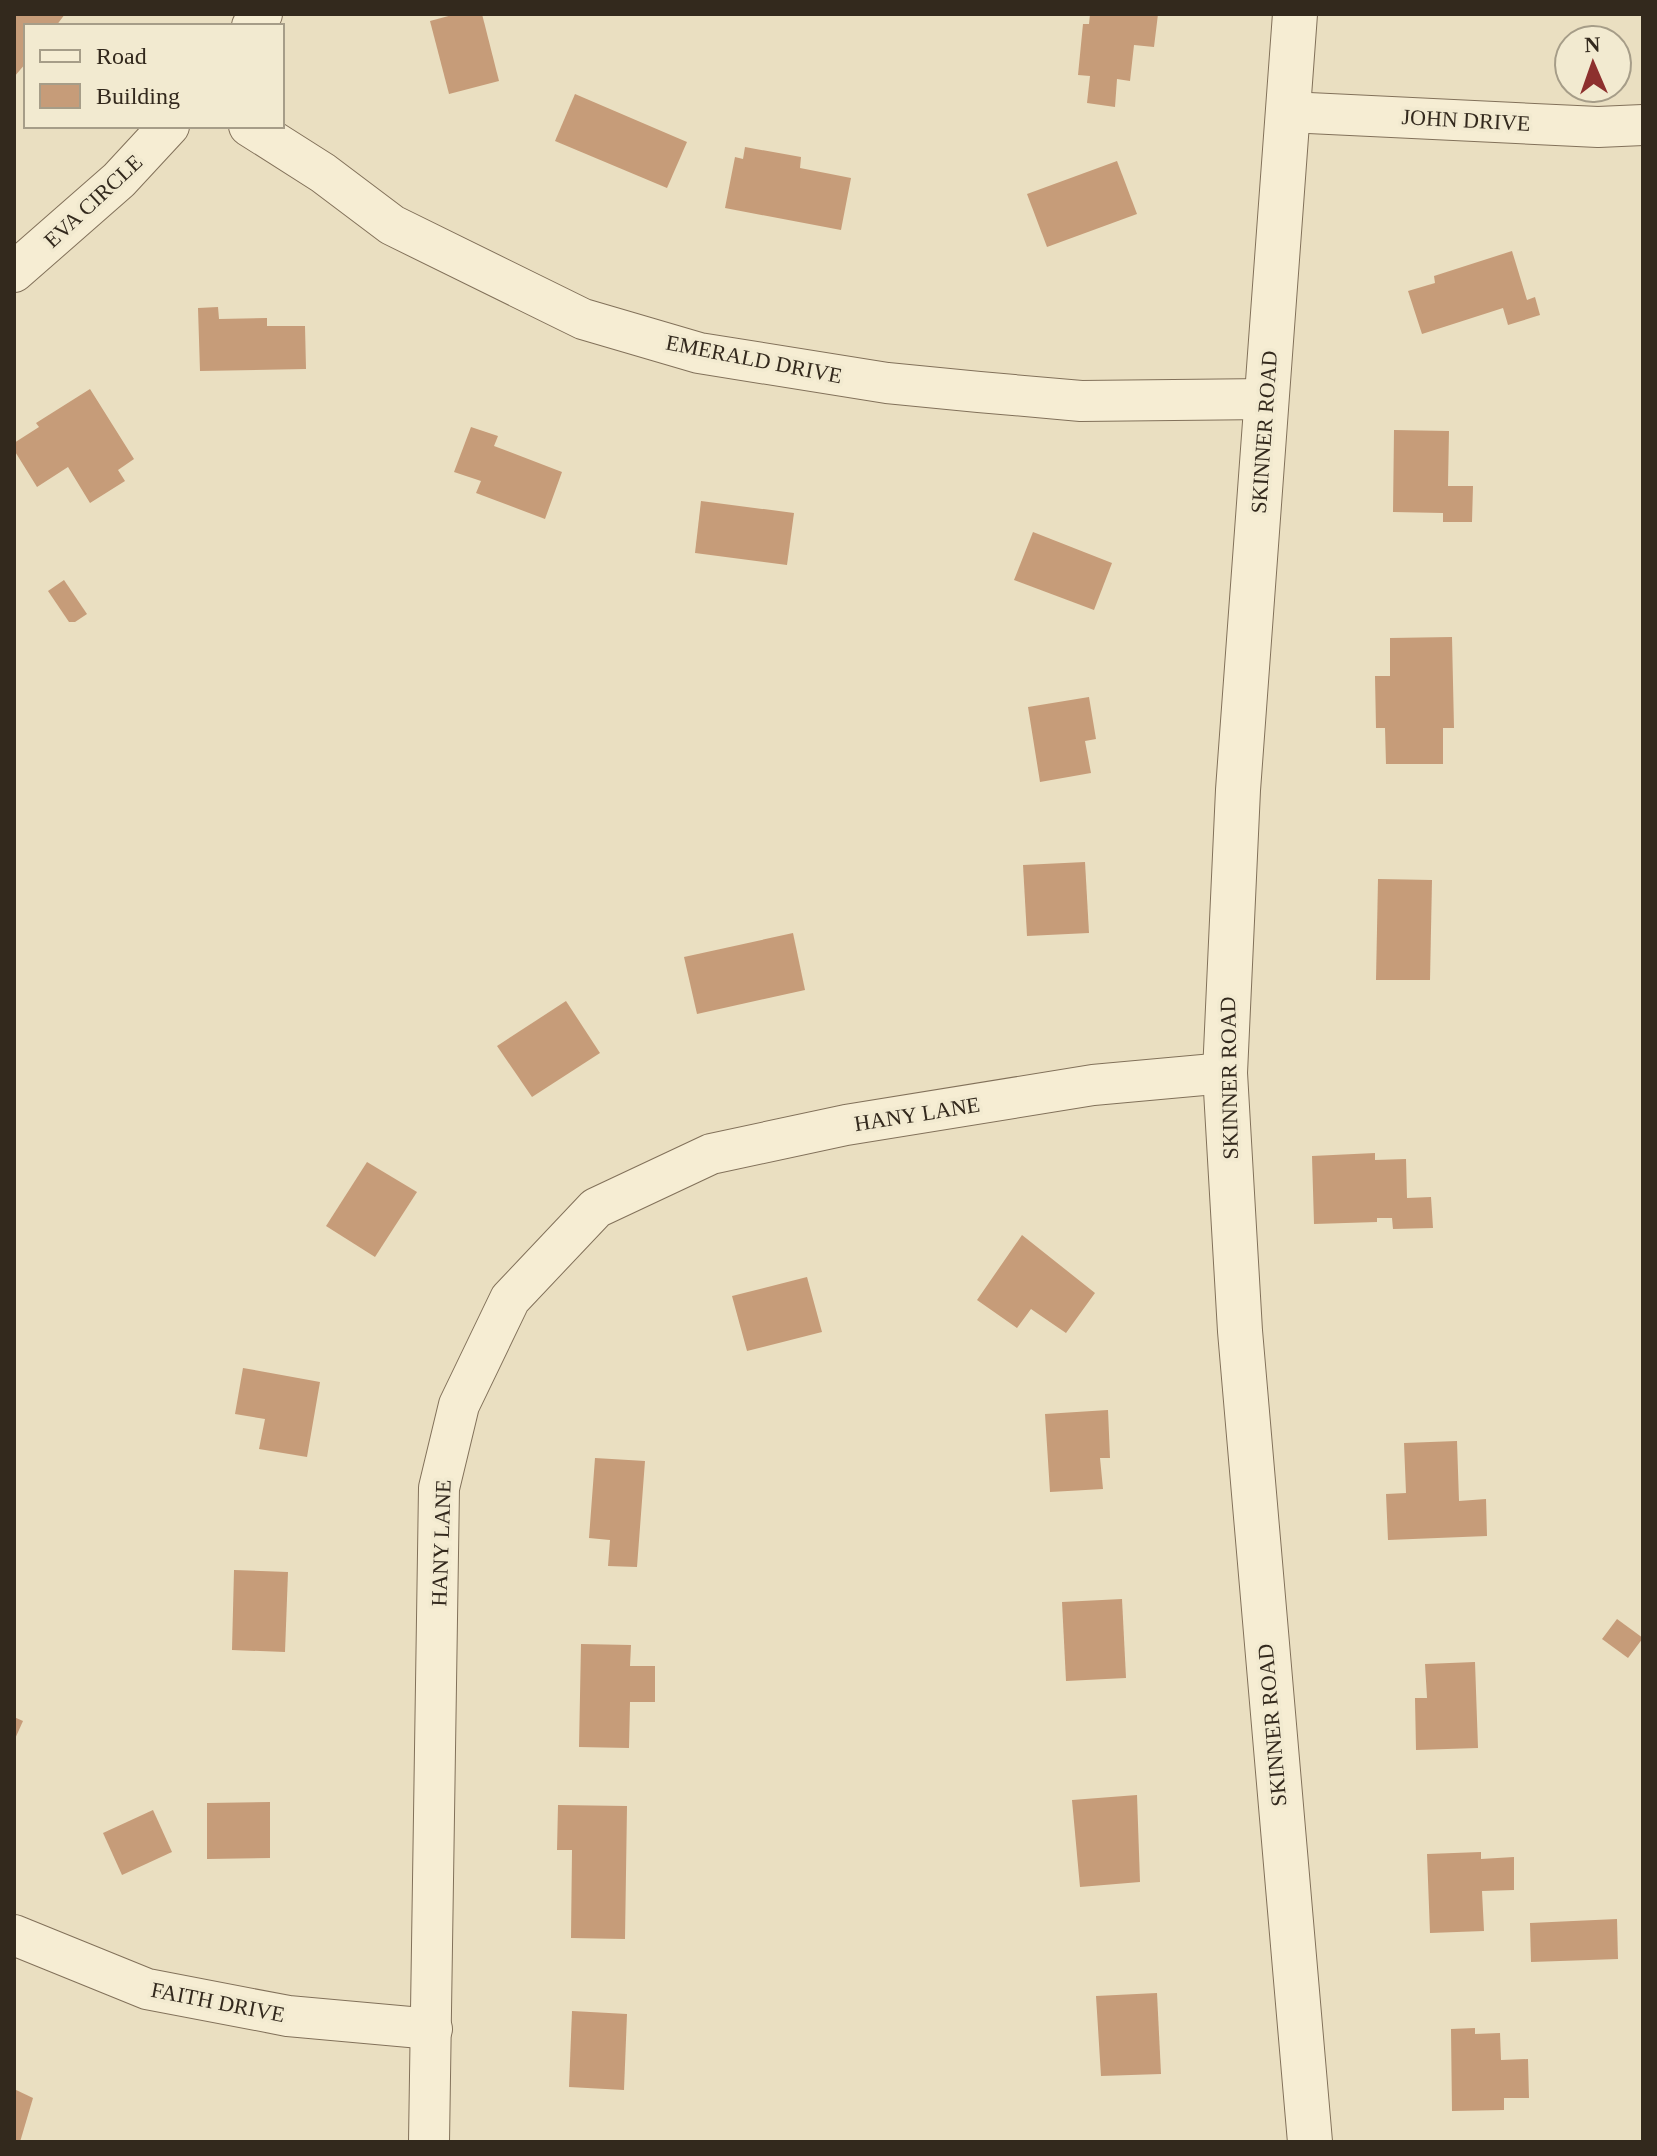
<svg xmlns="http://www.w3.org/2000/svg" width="1657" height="2156" font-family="Georgia,serif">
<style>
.building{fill:#c69c79}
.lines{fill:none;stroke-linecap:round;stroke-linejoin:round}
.minor-casing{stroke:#82715a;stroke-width:42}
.tertiary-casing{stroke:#82715a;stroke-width:46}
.minor{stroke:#f6edd3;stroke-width:40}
.tertiary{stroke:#f6edd3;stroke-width:44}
.labels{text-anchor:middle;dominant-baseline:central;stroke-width:7;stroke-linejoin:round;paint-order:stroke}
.street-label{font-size:22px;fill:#33291d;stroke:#f2ead0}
</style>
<rect width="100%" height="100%" fill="#eadfc1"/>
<g class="building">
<path d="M14,14H65L56,26H26V63L14,77Z"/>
<path d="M456,14H482L499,81L449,94L430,21Z"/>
<path d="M1090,14H1158L1154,47L1134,45L1130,81L1117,79L1115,107L1087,103L1090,76L1078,75L1083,24H1089Z"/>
<path d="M575,94L687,142L667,188L555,141Z"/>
<path d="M745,147L801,157L800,168L851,178L841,230L725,208L735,157L743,159Z"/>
<path d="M1117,161L1137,214L1047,247L1027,194Z"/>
<path d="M1512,251L1527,300L1535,297L1540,315L1508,325L1503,308L1422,334L1408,291L1435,283L1434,276Z"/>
<path d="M218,307L219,319L267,318V326H305L306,369L200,371L198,308Z"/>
<path d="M90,389L134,459L118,470L125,481L90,503L68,467L37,487L14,450V443L39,427L36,423Z"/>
<path d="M471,427L498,436L494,446L562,472L545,519L476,493L481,481L454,472Z"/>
<path d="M1394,430L1449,431L1448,486H1473L1472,522H1443V513L1393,512Z"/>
<path d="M701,501L794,513L787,565L695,553Z"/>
<path d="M1033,532L1112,563L1094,610L1014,580Z"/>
<path d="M64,580L87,614L75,622H69L48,591Z"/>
<path d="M1452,637L1454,728H1443V764H1386L1385,728H1376L1375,676H1390V638Z"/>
<path d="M1089,697L1096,739L1085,741L1091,773L1040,782L1028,707Z"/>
<path d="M1085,862L1089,933L1027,936L1023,865Z"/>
<path d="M1378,879L1432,880L1430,980H1376Z"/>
<path d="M793,933L805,990L697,1014L684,957Z"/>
<path d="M566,1001L600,1053L532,1097L497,1046Z"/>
<path d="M1375,1153V1160L1406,1159L1407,1198L1431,1197L1433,1228L1393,1229L1392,1218H1377V1222L1314,1224L1312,1156Z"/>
<path d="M367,1162L417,1192L375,1257L326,1226Z"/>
<path d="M1022,1235L1095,1293L1066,1333L1031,1309L1017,1328L977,1300Z"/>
<path d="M807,1277L822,1332L747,1351L732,1296Z"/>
<path d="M243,1368L320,1382L307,1457L259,1449L265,1419L235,1414Z"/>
<path d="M1108,1410L1110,1458H1100L1103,1489L1050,1492L1045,1414Z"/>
<path d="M1457,1441L1459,1501L1486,1499L1487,1536L1388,1540L1386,1494L1406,1493L1404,1443Z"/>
<path d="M595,1458L645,1461L637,1567L608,1566L610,1540L589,1538Z"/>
<path d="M234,1570L288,1572L285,1652L232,1650Z"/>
<path d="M1122,1599L1126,1678L1066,1681L1062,1602Z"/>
<path d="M1617,1619L1643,1638L1628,1658L1602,1639Z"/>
<path d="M581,1644L631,1645L630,1666H655V1702H630L629,1748L579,1747Z"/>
<path d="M1475,1662L1478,1748L1416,1750L1415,1698H1427L1425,1664Z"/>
<path d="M14,1717L23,1721L14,1741Z"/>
<path d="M1137,1795L1140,1882L1080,1887L1072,1800Z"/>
<path d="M270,1802V1858L207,1859V1803Z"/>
<path d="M558,1805L627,1806L625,1939L571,1938L572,1850H557Z"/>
<path d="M153,1810L172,1852L122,1875L103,1833Z"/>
<path d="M1481,1852V1859L1514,1857V1890L1482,1891L1484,1931L1430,1933L1427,1854Z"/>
<path d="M1617,1919L1618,1959L1531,1962L1530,1923Z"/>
<path d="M1157,1993L1161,2074L1101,2076L1096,1996Z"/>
<path d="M572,2011L627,2014L624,2090L569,2087Z"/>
<path d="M1475,2028V2034L1500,2033L1501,2060L1528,2059L1529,2098H1504V2110L1452,2111L1451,2029Z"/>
<path d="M14,2089L33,2098L20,2142H14Z"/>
</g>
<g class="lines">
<g class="minor-casing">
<g id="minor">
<path d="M252,26L262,14"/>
<path d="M1288,112L1598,127L1643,125"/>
<path d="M249,126L323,173L392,225L583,319L699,353L887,383L979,392L1081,401L1267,399"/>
<path d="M14,272L119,180L169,126"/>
<path d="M14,1935L147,1989L288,2016L432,2029"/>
<path d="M429,2142L439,1488L459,1405L510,1299L596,1208L711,1154L846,1125L1093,1085L1225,1073"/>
</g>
</g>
<g class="tertiary-casing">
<path id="tertiary" d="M1295,14L1238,790L1225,1073L1240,1331L1310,2142"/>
</g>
<use href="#minor" class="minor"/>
<use href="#tertiary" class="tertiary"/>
</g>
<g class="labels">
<g class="street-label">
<text transform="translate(1466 120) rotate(3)">JOHN DRIVE</text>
<text transform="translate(93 201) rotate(-43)">EVA CIRCLE</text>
<text transform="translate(754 359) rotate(11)">EMERALD DRIVE</text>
<text transform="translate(1264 432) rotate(-86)">SKINNER ROAD</text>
<text transform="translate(1229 1078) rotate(-91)">SKINNER ROAD</text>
<text transform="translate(917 1114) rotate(-9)">HANY LANE</text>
<text transform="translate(441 1543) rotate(-88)">HANY LANE</text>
<text transform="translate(1272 1725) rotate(-95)">SKINNER ROAD</text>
<text transform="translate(218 2002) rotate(11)">FAITH DRIVE</text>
</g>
</g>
<rect width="1657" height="2156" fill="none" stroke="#33291d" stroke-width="32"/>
<rect x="24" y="24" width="260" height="104" fill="#f2ead0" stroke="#a69d88" stroke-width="2"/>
<rect x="40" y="50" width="40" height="12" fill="#f6edd3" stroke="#a69d88" stroke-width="2"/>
<text x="96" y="64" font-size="24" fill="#33291d">Road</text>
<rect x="40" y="84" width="40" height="24" fill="#c69c79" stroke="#a69d88" stroke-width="2"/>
<text x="96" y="104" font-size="24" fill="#33291d">Building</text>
<g transform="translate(1593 64) rotate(358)"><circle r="38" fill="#f2ead0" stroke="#a69d88" stroke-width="2"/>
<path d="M0-6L14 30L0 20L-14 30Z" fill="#8d302e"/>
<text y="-12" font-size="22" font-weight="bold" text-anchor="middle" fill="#33291d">N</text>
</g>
</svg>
